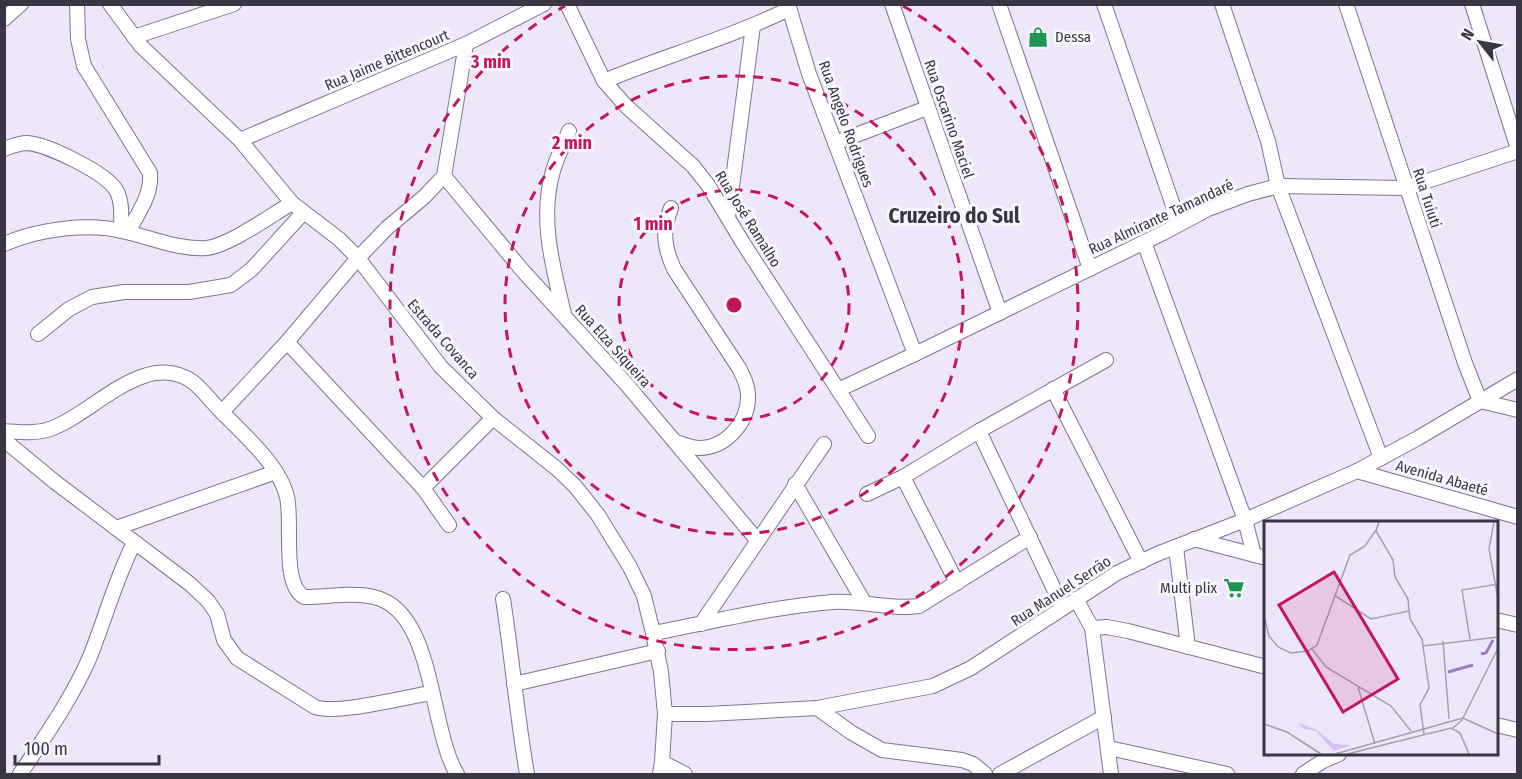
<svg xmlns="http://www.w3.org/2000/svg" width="1522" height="779" font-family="'Fira Sans Condensed',sans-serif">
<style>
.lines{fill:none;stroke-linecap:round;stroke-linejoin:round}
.minor-casing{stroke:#7f7492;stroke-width:16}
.minor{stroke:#fff;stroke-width:14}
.ring{fill:none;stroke:#c2185b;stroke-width:3;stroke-dasharray:10 8}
.labels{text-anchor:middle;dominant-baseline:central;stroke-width:6;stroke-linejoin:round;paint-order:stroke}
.poi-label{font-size:15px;fill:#3a3542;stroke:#f8f6fd;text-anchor:start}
.street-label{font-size:15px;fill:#3a3542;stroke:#f8f6fd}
.district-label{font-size:21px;font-weight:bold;fill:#3a3542;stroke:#f8f6fd}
.inset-river{fill:none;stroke:#997cc2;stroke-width:3}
.inset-road{fill:none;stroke:#a69fb0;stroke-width:1.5}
.view{fill:#c2185b;fill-opacity:0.15;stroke:#c2185b;stroke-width:3}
.inset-edge{fill:none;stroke:#3a3542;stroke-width:3}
.centre{fill:#c2185b;stroke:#f8f6fd;stroke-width:3}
.ring-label{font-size:18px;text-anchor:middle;font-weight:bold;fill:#c2185b;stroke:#f8f6fd;stroke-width:6;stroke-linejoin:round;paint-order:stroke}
</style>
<rect width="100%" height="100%" fill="#eee6fa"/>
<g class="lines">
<g class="minor-casing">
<g id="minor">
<path d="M77,4L78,39L84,66L150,173C152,195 138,213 128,232"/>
<path d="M110,4L141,46L240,140L292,203L339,239L358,258L441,367L493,418L556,468L575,486L598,515L630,567L644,596L653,633L661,672L665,714L662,762L660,774"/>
<path d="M567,4L604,81L626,106L693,166L708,185L743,243L868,436"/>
<path d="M788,4L809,74L915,354"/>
<path d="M892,4L1000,313"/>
<path d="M999,4L1090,269"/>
<path d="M1104,4L1179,223"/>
<path d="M1222,4L1268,141L1278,186L1381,458"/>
<path d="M1346,4L1465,363L1480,401L1518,410"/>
<path d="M1472,4L1518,149"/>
<path d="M4,19L21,4"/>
<path d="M134,37L234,4"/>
<path d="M604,81C665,56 729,38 789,9"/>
<path d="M240,140L466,44L544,4"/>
<path d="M835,143L927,108"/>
<path d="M4,149C12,146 19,143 27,143C47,144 106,173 116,190C123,202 121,217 121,231"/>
<path d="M444,176L523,271L628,386L757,540"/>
<path d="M671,208C662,231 664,247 674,269L739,368C743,376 748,385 748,395C749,422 726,448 699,448C691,448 683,444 676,442"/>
<path d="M728,217L753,26"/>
<path d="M1144,242L1245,520L1254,555"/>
<path d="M4,244C39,229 89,222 126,232C152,238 179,250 207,248C230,245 270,216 292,203"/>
<path d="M564,314C553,267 539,219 553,171C557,157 564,144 569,131"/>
<path d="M38,334L69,309L92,297L124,292H189L231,285L252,269L303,213"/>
<path d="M287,342L423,488L449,525"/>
<path d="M1053,389L1141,562"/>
<path d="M838,390L915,354L1163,233L1208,209L1248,194L1278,186L1406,188L1518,151"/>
<path d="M222,412L287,342L358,258L387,228L424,197L444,176L466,44"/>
<path d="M4,431C19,432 35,434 50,429C92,415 145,348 193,382C202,389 210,400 218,408C241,432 280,465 287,497C293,522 281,584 304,597C327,597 351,592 374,597C435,611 429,728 457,774"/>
<path d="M979,431L1063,608"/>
<path d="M4,440L55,482L190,584L208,601L217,614L224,640L237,658L315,707C337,715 405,697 431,693"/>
<path d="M1357,471L1518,517"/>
<path d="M903,477L957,583"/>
<path d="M795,484L864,602"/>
<path d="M423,488L493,418"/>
<path d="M867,494L903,477L979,431L1106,360"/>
<path d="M116,528L276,472"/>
<path d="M1194,539L1266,558"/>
<path d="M1176,547L1188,647"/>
<path d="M503,599C512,657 517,716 527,774"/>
<path d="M1076,599L1092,628L1111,774"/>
<path d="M1496,620L1518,625"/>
<path d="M701,624L824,444"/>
<path d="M1092,628L1107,627L1128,631L1266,667"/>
<path d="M653,633C712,622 772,607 832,602C862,600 890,610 919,606L1030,537"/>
<path d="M514,684L658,651"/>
<path d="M817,708L852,733L882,750L962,760L973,764L985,774"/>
<path d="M665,714H707L817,708L933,686L971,668L1117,573L1157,554L1245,520L1357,471L1418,438L1518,379"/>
<path d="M1496,725L1518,730"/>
<path d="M1109,748L1227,774"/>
<path d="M662,762L685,774"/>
<path d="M20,774C44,738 71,700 89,659C105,620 115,580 134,543"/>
<path d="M1000,774L1104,717"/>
<path d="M1303,774L1323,761L1339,754"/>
</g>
</g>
<use href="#minor" class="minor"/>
</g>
<g class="ring">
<circle cx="734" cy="305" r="115"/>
<circle cx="734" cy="305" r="229"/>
<path d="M903 6A344 344 0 1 1 565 6"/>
</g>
<defs>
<g id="shop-bare" transform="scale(1.62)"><path d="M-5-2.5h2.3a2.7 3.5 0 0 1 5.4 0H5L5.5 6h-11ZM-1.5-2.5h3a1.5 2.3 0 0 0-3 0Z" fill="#1e9551" stroke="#f8f6fd" stroke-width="2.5" paint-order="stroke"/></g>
<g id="supermarket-bare" transform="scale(1.62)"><path d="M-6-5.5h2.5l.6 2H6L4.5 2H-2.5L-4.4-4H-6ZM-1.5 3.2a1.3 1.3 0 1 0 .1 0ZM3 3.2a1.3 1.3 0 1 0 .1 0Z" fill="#1e9551" stroke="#f8f6fd" stroke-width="2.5" paint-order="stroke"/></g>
</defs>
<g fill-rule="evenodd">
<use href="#shop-bare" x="1038" y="37"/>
<use href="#supermarket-bare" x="1234" y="588"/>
</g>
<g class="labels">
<g class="poi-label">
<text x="1055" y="37">Dessa</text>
<text x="1217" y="588" text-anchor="end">Multi plix</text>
</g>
<g class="street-label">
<text transform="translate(387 60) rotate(-23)">Rua Jaime Bittencourt</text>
<text transform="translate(949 119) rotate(71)">Rua Oscarino Maciel</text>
<text transform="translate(846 124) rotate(70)">Rua Angelo Rodrigues</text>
<text transform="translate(1427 198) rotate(72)">Rua Tuiuti</text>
<text transform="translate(1161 217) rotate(-25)">Rua Almirante Tamandaré</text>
<text transform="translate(748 219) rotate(58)">Rua José Ramalho</text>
<text transform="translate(443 339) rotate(49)">Estrada Covanca</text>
<text transform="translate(613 346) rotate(48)">Rua Elza Siqueira</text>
<text transform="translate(1442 478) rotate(16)">Avenida Abaeté</text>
<text transform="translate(1061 591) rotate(-33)">Rua Manuel Serrão</text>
</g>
<g class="district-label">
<text x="954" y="216">Cruzeiro do Sul</text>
</g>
</g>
<g transform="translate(1264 521)">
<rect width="234" height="234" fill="#eee6fa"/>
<path d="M32,201L53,209L70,223L87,224L70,230L52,210L41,208Z" fill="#d6c1f7"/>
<path class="inset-river" d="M217,133L222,132L229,119M184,151L209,144"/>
<path class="inset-road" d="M115,1L112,10L129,39L131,56L144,78L146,98L158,118L165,167L156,184L160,213M230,1L225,28L234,78M70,74L107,98L145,90M0,94L5,115M5,115L14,126L27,132L44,130L53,124L86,34L101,25L112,9M206,118L198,69L234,63M179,120L185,198M159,125L234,116M48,128L62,146L127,185L147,210M94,166L111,223M199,197L234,213M0,203L23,211L57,233M189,207L198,199L234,127M71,233L199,197M83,233L187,207L196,212L205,233"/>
<path class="view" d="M70,51L134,158L79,191L15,84Z"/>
<rect width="234" height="234" class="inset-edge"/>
</g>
<circle cx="734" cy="305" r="9" class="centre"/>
<g class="ring-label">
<text x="491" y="68">3 min</text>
<text x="572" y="149">2 min</text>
<text x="653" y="230">1 min</text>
</g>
<rect width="1522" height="779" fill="none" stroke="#3a3542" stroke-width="12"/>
<g transform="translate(1480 42) rotate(301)" stroke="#f8f6fd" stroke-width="4.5" paint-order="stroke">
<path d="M0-4.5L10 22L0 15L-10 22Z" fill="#3a3542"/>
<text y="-9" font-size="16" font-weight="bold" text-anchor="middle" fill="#3a3542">N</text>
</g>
<path d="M15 755v9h144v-9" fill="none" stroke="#3a3542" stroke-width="3"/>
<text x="24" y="755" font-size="18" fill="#3a3542" stroke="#f8f6fd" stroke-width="4.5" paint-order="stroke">100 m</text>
</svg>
